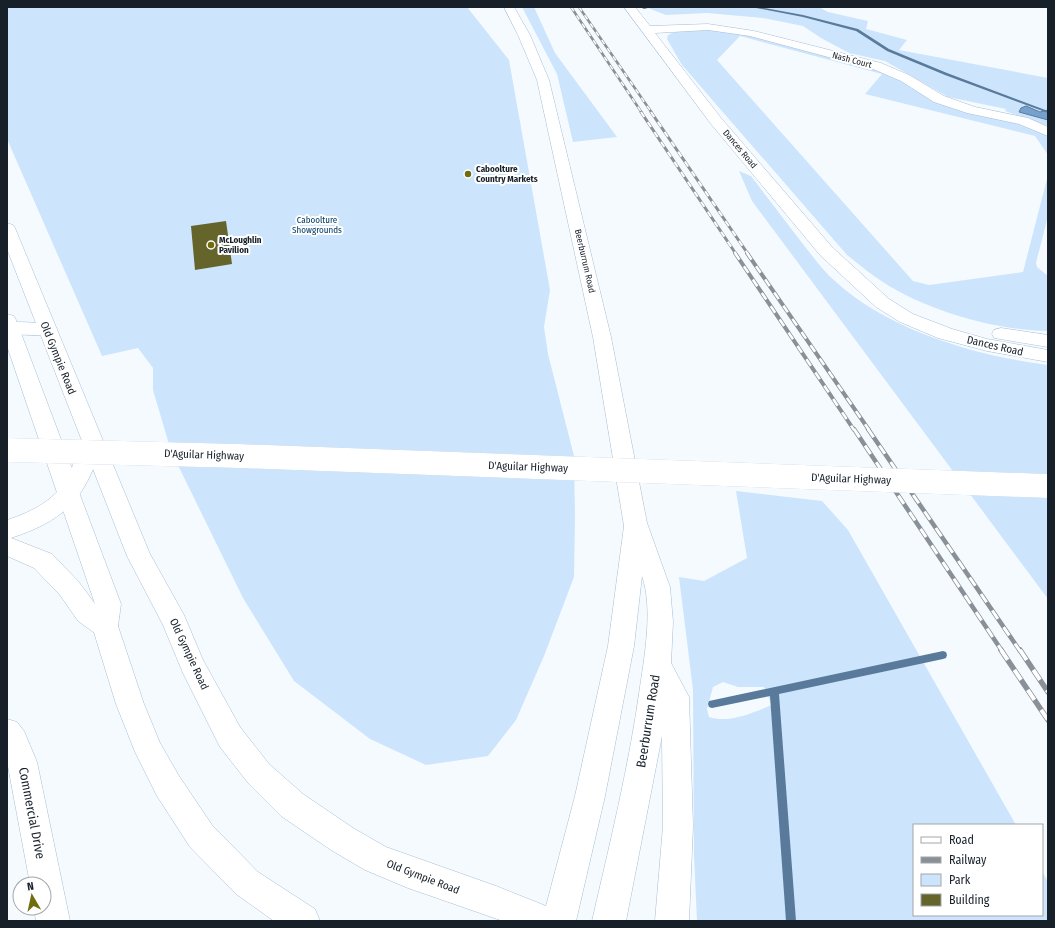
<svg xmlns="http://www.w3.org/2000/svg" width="1055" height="928" font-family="'Fira Sans Condensed',sans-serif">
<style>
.green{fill:#cce5fd;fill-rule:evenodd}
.water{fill:#75a1cc;stroke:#597a9b}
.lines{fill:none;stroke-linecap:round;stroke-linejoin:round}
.stream{fill:#597a9b;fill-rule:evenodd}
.building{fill:#65642b}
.minor-casing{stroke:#a6bed6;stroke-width:1}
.major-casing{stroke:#a6bed6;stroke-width:1}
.highway-casing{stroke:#a6bed6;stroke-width:1}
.minor{fill:#fff;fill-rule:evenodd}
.major{fill:#fff;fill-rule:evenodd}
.highway{fill:#fff;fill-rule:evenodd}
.rail-far4-casing{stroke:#899097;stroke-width:2.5}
.rail-far3-casing{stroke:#899097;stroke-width:3}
.rail-far2-casing{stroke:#899097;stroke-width:4}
.rail-far1-casing{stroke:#899097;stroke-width:4.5}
.rail-casing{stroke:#899097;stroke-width:5.5}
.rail-far4{stroke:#fff;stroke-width:1.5;stroke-dasharray:5;stroke-linecap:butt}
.rail-far3{stroke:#fff;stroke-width:2;stroke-dasharray:6;stroke-linecap:butt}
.rail-far2{stroke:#fff;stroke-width:2.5;stroke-dasharray:8;stroke-linecap:butt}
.rail-far1{stroke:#fff;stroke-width:3;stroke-dasharray:10;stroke-linecap:butt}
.rail{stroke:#fff;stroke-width:4;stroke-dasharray:12;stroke-linecap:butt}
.highway-bridge-casing{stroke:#a6bed6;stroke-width:24;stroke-linecap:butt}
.highway-bridge{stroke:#fff;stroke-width:24}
.poi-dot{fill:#6f6d0d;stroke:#fff;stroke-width:1.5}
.labels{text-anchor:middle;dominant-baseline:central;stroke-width:4;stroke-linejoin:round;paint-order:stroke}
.far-street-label{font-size:9px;fill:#172029;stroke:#fff}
.far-poi-label{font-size:9px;font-weight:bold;fill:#172029;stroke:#fff;text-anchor:start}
.far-park-label{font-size:9px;fill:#043a62;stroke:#fff}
.street-label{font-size:11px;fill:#172029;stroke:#fff}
.near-street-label{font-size:13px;fill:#172029;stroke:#fff}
</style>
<rect width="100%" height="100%" fill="#f5faff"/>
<g class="green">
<path d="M7,7H467L509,60L550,290L544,327L548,354L574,456L575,518L574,577L544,656L516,720L488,756L426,765L370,739L294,681L243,598L171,451L153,390V368L138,348L102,356L7,139Z"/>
<path d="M522,7H534L555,53L617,137L573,142L557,74Z"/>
<path d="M645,7H819L828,12L868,21L866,29L907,40L899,50L1048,78V110L1040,112L1025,107L1019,112L1048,120V126L1005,111L1006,109L948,97L885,61L849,53L821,38L803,26L763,18L707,13L666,15Z"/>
<path d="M711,30L745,34L860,64L901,79L920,93L1005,118L1043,133L1048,137V155L1035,136L865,94L882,74L740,36L717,60L913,281L929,285L1023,272L1048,175V216L1036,263L1037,267L1048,276V331C991,330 920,309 874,276C864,269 856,262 847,255L682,65L667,39L668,35L677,31Z"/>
<path d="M739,171L751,176C767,197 783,218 799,239C811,254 822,270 836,282C890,331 977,356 1048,365V599L752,201Z"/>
<path d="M736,491L822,501L848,530L1016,825H914V915H1042V871L1048,882V921H697L694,856L693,690L679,577L704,581L747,558ZM723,682L738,687H764L772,705C754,712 729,724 709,717L707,709L713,687Z"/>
</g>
<path class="water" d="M1026,106L1040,112L1048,110V120L1019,112L1021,108Z"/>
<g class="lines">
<g class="stream">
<path d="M644,7H652L644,9L642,8Z"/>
<path d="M751,7H759L803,15L858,29L889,49L947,73L1048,111V113L945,75L887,51L856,31L803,17Z"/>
<path d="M943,651L946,652L947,655L946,658L943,659L779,694L796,921H786L770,696L712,708L709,707L708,704L709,701Z"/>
</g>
</g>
<path class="building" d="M226,221L232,264L195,270L191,226Z"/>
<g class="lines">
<g class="minor-casing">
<g id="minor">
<path d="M624,7H635L650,26L708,24L754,31L881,63L909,75L944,96L975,107L1028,118L1048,127V136L1019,124L967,113L934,102L901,81L873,69L750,36L708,30L655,33L721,118L832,247L889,299L913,314L952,329L987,339L1048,350V362L987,351L938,338L900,322L876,307L820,255L711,124Z"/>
<path d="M1001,328L1048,335V347L994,338L992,334L994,330Z"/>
<path d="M7,719L17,722L24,731L37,762L70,921H36L34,908H44V884H30L7,761Z"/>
</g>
</g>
<g class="major-casing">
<g id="major">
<path d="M504,7H514L530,35L549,80L611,337L647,523L670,587L673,622L671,663L689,697L693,826L689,921H655L663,826L662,736L626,921H592C610,843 629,766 640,687C645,653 653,608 642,576L634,646L605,796L576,921H503L408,888L365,870L331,850L281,816L249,784L220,747L183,673L163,625L127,556L7,249V223L13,225L15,228L150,554L184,615L203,660L240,727L269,764L303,794L353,828L386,847L496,886L546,906L575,796L608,646L624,526L593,337L537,80L518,35Z"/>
<path d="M7,314L14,316L16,320L73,471L80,495L121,604L118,626L144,704L160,743L179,776L212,825L258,872L315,909L320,921H274L236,894L190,847L157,796L135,752L116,704L92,626L95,604L7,346Z"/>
</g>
</g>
<g class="highway-casing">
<g id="highway">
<path d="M7,322C23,322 39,322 55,326L57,330L55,334C44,337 20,334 7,334Z"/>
<path d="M92,434L100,437L103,442C85,498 68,519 11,538L52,554L78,581L96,605L114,618L118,626L114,634L105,637L96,634L78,621L60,595L34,568L7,556V520C32,512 58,499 69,474C75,462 78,448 84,437Z"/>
</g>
</g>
<use href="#minor" class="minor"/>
<use href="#major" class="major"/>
<use href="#highway" class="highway"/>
<g class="rail-far4-casing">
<g id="rail-far4">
<path d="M571,7L642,113"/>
<path d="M579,7L652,113"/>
</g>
</g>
<g class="rail-far3-casing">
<g id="rail-far3">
<path d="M641,112L736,254"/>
<path d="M651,112L748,254"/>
</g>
</g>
<g class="rail-far2-casing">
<g id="rail-far2">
<path d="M735,253L854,430"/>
<path d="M747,253L869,430"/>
</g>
</g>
<g class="rail-far1-casing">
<g id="rail-far1">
<path d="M854,429L1002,651"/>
<path d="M868,429L1020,651"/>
</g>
</g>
<g class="rail-casing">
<g id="rail">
<path d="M1001,650L1048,720"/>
<path d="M1020,650L1048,692"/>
</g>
</g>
<use href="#rail-far4" class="rail-far4"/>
<use href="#rail-far3" class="rail-far3"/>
<use href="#rail-far2" class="rail-far2"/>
<use href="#rail-far1" class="rail-far1"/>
<use href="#rail" class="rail"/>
<g class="highway-bridge-casing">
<path id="highway-bridge" d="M7,450L238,456L1048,486"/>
</g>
<use href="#highway-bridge" class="highway-bridge"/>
</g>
<g class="poi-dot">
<circle cx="468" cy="174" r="4"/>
<circle cx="211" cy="245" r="4"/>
</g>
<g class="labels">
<g class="far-street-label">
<text transform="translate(852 60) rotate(15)">Nash Court</text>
<text transform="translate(740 149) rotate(50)">Dances Road</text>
<text transform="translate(585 261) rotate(77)">Beerburrum Road</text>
</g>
<g class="far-poi-label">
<text x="476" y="169">Caboolture<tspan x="476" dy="10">Country Markets</tspan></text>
<text x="219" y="240">McLoughlin<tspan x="219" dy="10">Pavilion</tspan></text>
</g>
<g class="far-park-label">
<text x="317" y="220">Caboolture<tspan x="317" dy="10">Showgrounds</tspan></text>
</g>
<g class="street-label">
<text transform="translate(995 346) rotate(13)">Dances Road</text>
<text transform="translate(58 358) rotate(68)">Old Gympie Road</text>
<text transform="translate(204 455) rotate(2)">D'Aguilar Highway</text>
<text transform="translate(528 467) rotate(2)">D'Aguilar Highway</text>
<text transform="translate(851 479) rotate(2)">D'Aguilar Highway</text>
<text transform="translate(189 654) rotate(65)">Old Gympie Road</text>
<text transform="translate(423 877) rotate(21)">Old Gympie Road</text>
</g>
<g class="near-street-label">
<text transform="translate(648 721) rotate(-81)">Beerburrum Road</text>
<text transform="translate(32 813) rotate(79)">Commercial Drive</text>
</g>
</g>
<rect width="1055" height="928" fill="none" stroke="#172029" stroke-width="16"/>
<rect x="913" y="824" width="130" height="92" fill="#ffffff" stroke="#a2a6a9"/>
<rect x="921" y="837" width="20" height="6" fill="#ffffff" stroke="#a2a6a9"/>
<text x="949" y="844" font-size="12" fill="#172029">Road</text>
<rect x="921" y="857" width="20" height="6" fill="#899097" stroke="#a2a6a9"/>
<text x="949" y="864" font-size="12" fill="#172029">Railway</text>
<rect x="921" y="874" width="20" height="12" fill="#cce5fd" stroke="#a2a6a9"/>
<text x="949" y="884" font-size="12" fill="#172029">Park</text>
<rect x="921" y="894" width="20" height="12" fill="#65642b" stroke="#a2a6a9"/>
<text x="949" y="904" font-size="12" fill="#172029">Building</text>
<g transform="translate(32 896) rotate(351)"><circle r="19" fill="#ffffff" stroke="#a2a6a9"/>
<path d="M0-3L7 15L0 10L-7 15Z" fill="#6f6d0d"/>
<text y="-6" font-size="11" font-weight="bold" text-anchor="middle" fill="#172029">N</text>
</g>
</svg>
